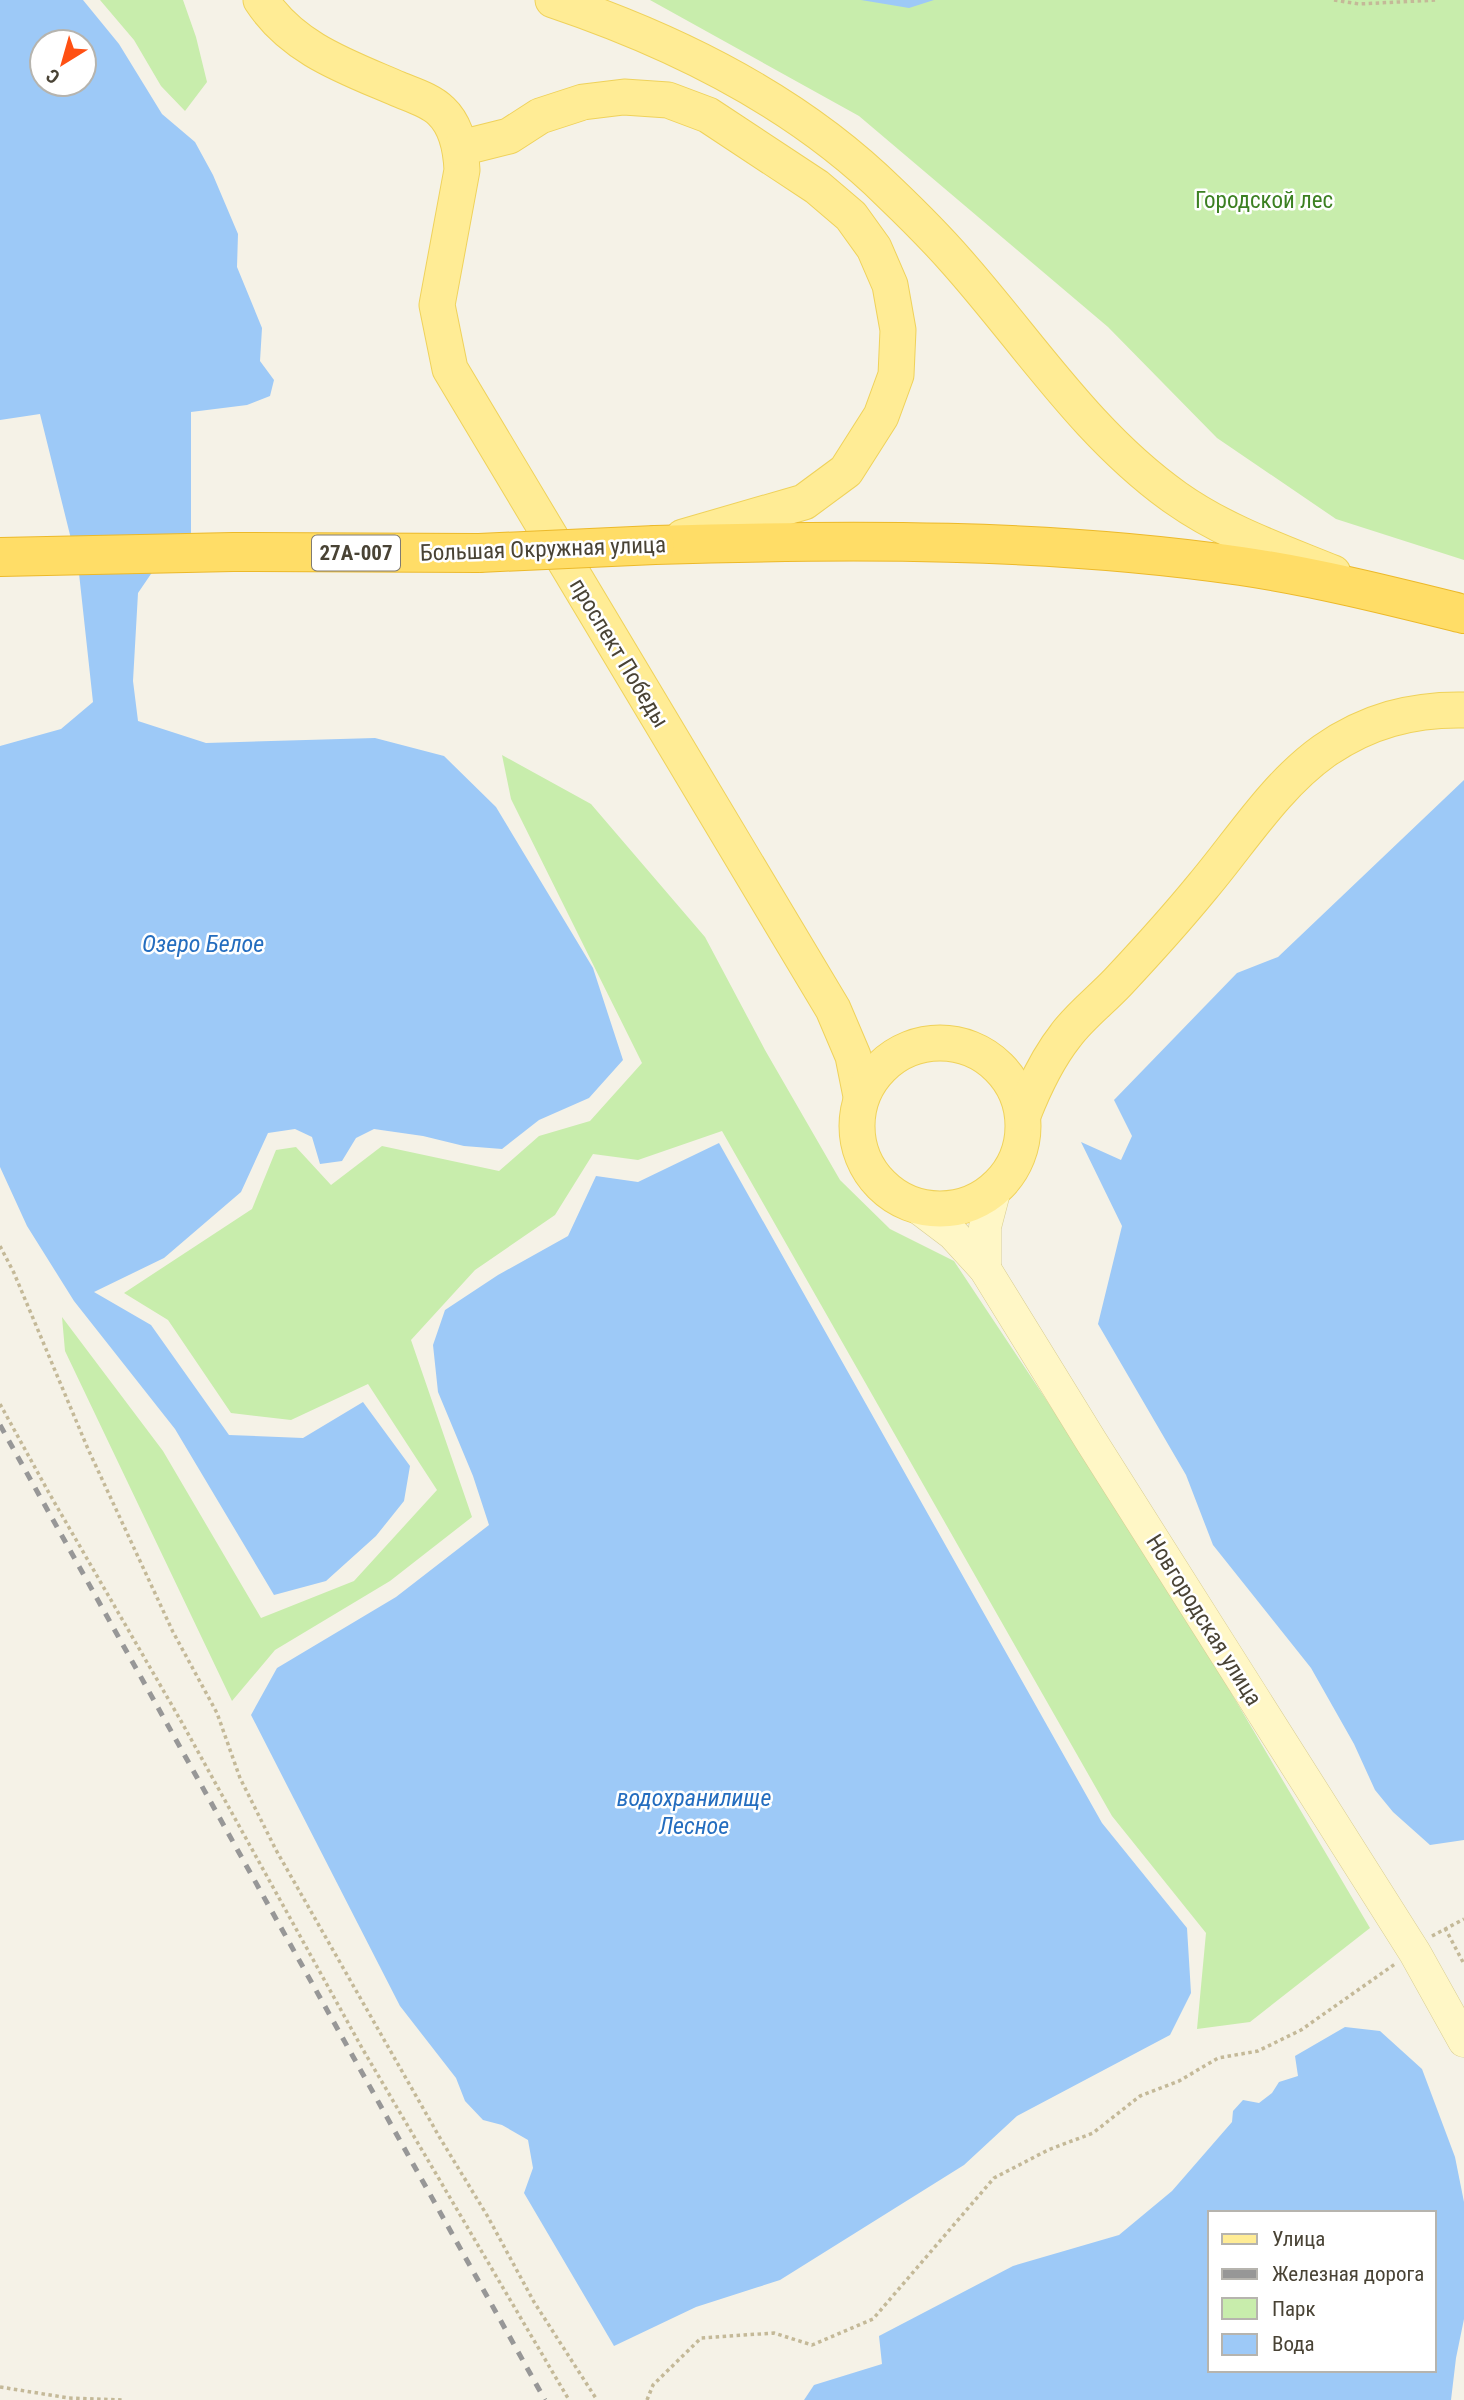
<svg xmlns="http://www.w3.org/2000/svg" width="1464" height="2400" font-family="'Roboto Condensed',sans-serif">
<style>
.green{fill:#c8edac}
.water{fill:#9dc9f7;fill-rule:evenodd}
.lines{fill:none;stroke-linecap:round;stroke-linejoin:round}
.secondary-casing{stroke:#d9ce92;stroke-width:33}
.primary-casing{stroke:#efd25b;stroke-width:37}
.highway-casing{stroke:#ecb92a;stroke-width:40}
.path{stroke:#c4b998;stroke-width:3.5;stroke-dasharray:3.5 3.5;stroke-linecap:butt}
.secondary{stroke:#fff7c6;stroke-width:32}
.primary{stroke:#ffec95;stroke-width:35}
.highway{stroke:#ffdd67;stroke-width:38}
.rail{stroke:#979797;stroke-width:5;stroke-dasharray:9 9;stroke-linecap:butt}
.highway-bridge-casing{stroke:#ecb92a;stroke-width:40;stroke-linecap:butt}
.highway-bridge{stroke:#ffdd67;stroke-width:38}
.labels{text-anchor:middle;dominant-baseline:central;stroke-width:5;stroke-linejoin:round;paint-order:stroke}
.shield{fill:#fff;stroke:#807b72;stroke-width:2}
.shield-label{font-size:21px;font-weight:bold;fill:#494335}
.park-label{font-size:23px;fill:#3c8022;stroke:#fff}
.street-label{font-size:23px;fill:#494335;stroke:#fff}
.water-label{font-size:24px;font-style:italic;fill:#246dbf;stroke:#fff}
</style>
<rect width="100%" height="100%" fill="#f5f2e7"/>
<g class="green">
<path d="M100,0H183L196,37L207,82L185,111L161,86L134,40Z"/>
<path d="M650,0H1464V560L1336,519L1217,438L1108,327L859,116Z"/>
<path d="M502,755L591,804L705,937L765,1050L840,1180L890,1229L954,1261L1152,1559L1370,1928L1250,2022L1197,2029L1206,1933L1112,1816L722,1131L638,1160L593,1154L555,1215L475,1270L411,1340L472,1517L390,1581L275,1650L232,1701L65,1351L62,1317L163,1451L261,1618L354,1581L437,1490L368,1384L291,1420L231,1413L168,1320L124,1293L252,1209L276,1150L296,1147L331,1185L382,1146L499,1171L539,1136L590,1121L642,1063L511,799Z"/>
</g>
<g class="water">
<path d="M0,0H83L119,44L162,114L195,142L213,175L238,234L237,267L262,328L260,361L274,380L270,396L247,405L191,412V544L168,549L138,593L133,681L138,721L206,743L375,738L444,756L496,807L593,968L623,1060L589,1098L539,1120L502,1149L464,1146L423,1136L374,1129L356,1138L342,1161L320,1164L312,1137L295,1129L268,1133L241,1192L164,1258L94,1292L151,1325L229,1435L303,1438L363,1402L410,1466L404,1501L376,1536L326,1581L274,1595L175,1429L74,1301L27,1226L0,1167V746L61,729L93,702L77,555H75L40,414L0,420ZM42,42H84V84H42Z"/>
<path d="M861,0H934L909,8Z"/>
<path d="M1464,780V1840L1430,1845L1393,1812L1375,1790L1354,1744L1311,1668L1213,1545L1186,1475L1098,1324L1122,1226L1081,1142L1121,1160L1132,1136L1114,1100L1237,973L1278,957Z"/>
<path d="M719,1143L1102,1823L1187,1928L1191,1993L1170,2035L1017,2116L964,2165L780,2280L696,2307L614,2346L524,2193L533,2168L528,2140L502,2125L483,2120L465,2101L456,2078L400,2006L251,1715L277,1668L396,1597L489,1525L473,1476L438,1392L433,1345L445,1310L498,1275L568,1236L596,1176L638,1182Z"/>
<path d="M1345,2027L1380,2031L1422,2069L1455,2157L1464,2202V2319L1456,2358L1451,2400H804L814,2385L882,2364L879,2336L1013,2266L1119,2235L1172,2191L1232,2122L1233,2111L1243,2100L1259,2103L1272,2093L1279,2082L1298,2076L1295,2056ZM1210,2213H1434V2370H1210Z"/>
</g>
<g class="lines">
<g class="secondary-casing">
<g id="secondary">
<path d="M916,1206L953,1234L985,1269L1091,1441L1415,1953L1464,2041"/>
<path d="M985,1269V1227L995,1189"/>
</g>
</g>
<g class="primary-casing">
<g id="primary">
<path d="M261,0C293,49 347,67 398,89C412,95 430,100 441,111C457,126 461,149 462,170L437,305L450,369L833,1009L853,1056L861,1096"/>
<path d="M553,0C675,41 798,102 890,193C913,215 936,238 957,262C1028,342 1087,435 1176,498C1224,532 1279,551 1333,573"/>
<path d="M461,148L509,136L540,116L583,102L624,97L668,100L708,115L817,187L851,216L874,248L890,285L898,330L896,375L881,416L846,471L804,502L683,537"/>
<circle cx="940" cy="1126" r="83"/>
<path d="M1023,1115C1034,1087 1047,1059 1066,1035C1080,1016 1101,1000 1118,982C1147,951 1176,919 1203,886C1241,841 1275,786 1324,751C1367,721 1412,709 1464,710"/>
</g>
</g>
<g class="highway-casing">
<g id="highway">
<path d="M655,545C850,539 1047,538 1241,566C1316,577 1391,596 1464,614"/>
<path d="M0,557L233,552L479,553"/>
</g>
</g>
<g class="path">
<path d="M1334,0L1359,4L1437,0"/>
<path d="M0,1246L14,1273L88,1449L173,1632L217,1713L240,1778L276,1850L440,2138L488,2217L534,2302L597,2400"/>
<path d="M0,1404L49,1493L181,1721L362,2048L569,2400"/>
<path d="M1445,1928L1464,1964"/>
<path d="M1432,1936L1464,1919"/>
<path d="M0,2387L69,2398L122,2400"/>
<path d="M647,2400L653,2385L701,2338L774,2333L812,2345L873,2319L994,2178L1048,2150L1093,2133L1140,2096L1179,2081L1218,2058L1258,2051L1301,2030L1395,1964"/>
</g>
<use href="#secondary" class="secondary"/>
<use href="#primary" class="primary"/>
<use href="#highway" class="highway"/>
<path class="rail" d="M0,1425L545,2400"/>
<g class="highway-bridge-casing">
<path id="highway-bridge" d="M479,553L655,545"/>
</g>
<use href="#highway-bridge" class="highway-bridge"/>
</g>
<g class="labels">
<rect class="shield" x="312" y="535.5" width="88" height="35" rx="5"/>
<g class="shield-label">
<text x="356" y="553">27А-007</text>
</g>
<g class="park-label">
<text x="1264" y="200">Городской лес</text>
</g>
<g class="street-label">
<text transform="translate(543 549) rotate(-2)">Большая Окружная улица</text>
<text transform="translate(619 653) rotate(59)">проспект Победы</text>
<text transform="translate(1204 1620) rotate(58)">Новгородская улица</text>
</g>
<g class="water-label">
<text x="203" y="944">Озеро Белое</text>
<text x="694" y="1798">водохранилище<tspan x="694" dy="28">Лесное</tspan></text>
</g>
</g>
<rect x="1208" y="2211" width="228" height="161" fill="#ffffff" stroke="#b6b4ae" stroke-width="2"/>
<rect x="1222" y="2234" width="35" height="10" fill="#ffec95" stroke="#b6b4ae" stroke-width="2"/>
<text x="1272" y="2246" font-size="21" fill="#494335">Улица</text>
<rect x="1222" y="2269" width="35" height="10" fill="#979797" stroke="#b6b4ae" stroke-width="2"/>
<text x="1272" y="2281" font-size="21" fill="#494335">Железная дорога</text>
<rect x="1222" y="2298" width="35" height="21" fill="#c8edac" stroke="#b6b4ae" stroke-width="2"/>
<text x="1272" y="2316" font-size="21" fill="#494335">Парк</text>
<rect x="1222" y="2334" width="35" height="21" fill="#9dc9f7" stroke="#b6b4ae" stroke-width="2"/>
<text x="1272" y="2351" font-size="21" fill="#494335">Вода</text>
<g transform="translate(63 63) rotate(217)"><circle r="33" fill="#ffffff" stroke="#b6b4ae" stroke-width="2"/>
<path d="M0-5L12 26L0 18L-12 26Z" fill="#ff5013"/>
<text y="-10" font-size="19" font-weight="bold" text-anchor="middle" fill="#494335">С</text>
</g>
</svg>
